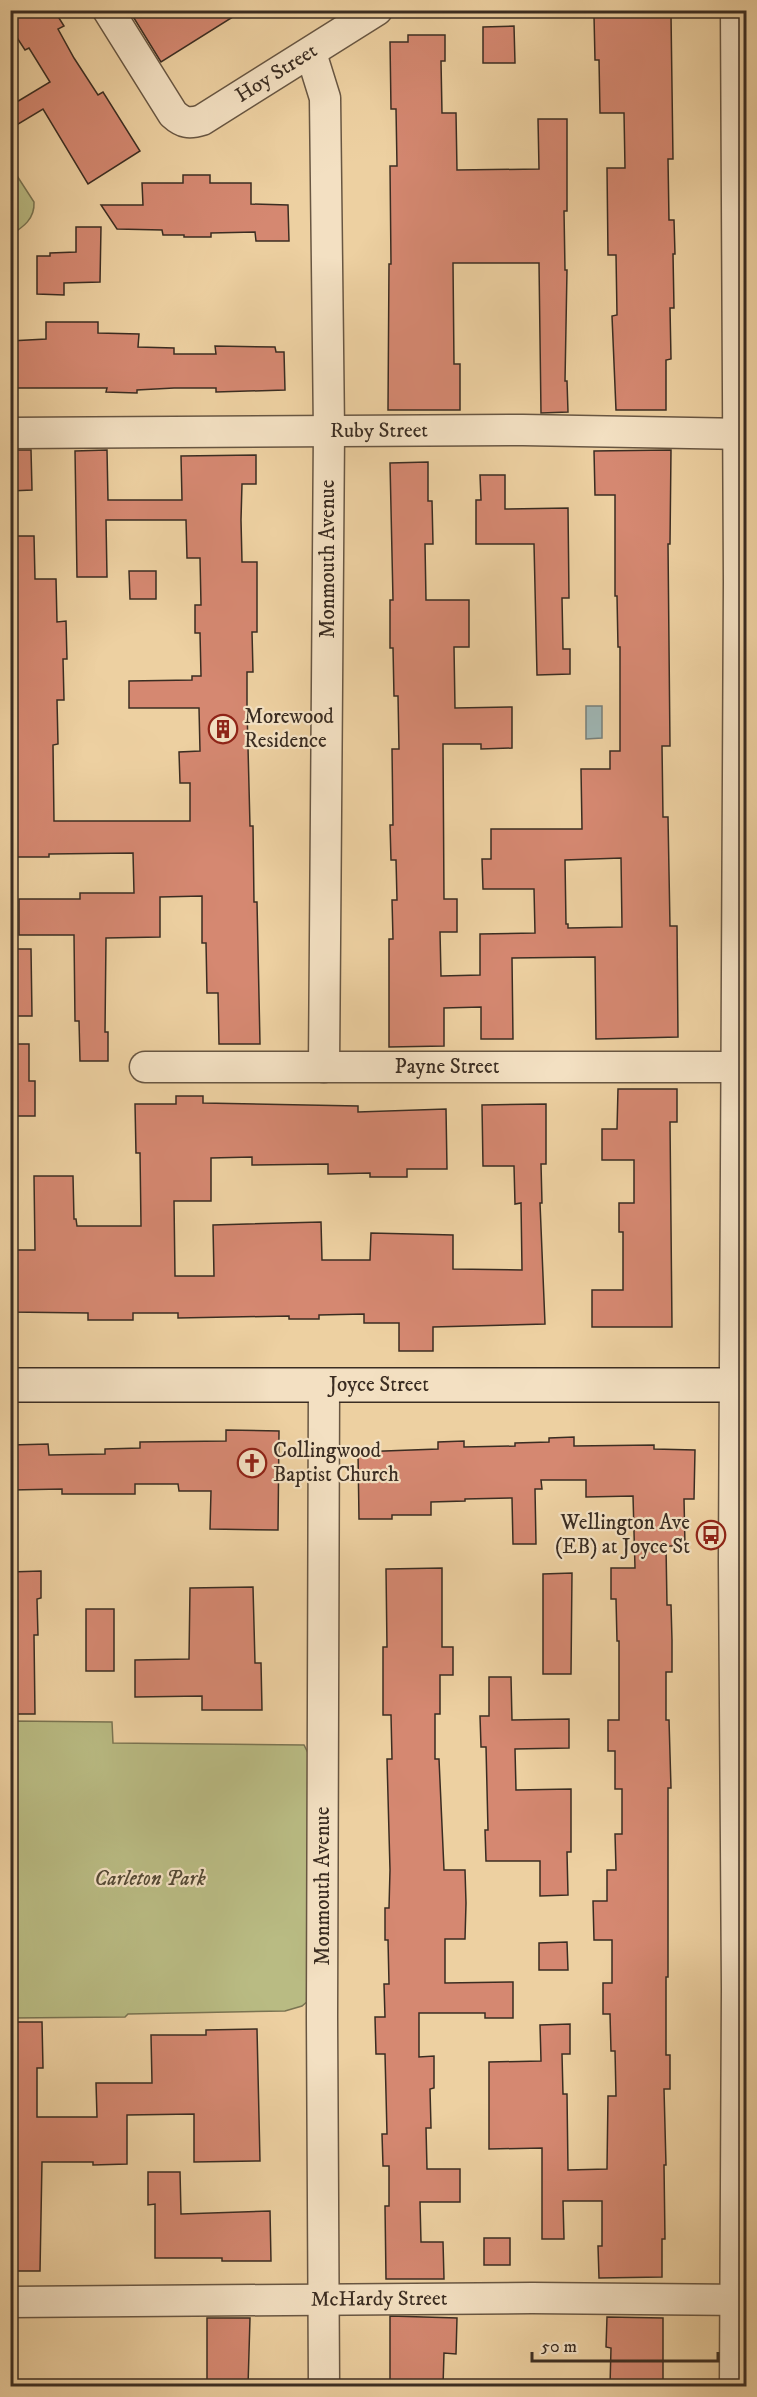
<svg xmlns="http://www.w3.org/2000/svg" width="757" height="2397" font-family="'IM FELL DW Pica',serif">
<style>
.green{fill:#b9bb83;stroke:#7a7452;stroke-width:1.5}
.water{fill:#9eb4b1;stroke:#767e78;stroke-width:1.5}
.building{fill:#d58871;stroke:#3b2d22;stroke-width:1.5;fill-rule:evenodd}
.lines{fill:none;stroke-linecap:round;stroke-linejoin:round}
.street-casing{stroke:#685642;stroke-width:33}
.secondary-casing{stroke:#3b2d22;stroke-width:36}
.street{stroke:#f3e0c2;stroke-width:30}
.secondary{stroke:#f3e0c2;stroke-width:33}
.labels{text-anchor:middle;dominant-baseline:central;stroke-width:4.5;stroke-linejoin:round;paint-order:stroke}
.street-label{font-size:21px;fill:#3b2d22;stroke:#f3e0c2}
.poi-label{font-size:21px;fill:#3b2d22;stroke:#f3e0c2;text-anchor:start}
.park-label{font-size:21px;font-style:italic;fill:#544935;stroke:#f3e0c2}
</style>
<rect width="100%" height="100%" fill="#edd0a1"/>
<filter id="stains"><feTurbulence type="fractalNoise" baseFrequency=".00333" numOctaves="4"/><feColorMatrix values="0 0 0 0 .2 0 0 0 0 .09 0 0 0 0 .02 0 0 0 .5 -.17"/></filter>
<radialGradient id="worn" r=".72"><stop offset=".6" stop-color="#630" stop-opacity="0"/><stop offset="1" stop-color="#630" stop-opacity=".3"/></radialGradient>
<g class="green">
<path d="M10,165L34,202C35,219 23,227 11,235Z"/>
<path d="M10,1721L112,1722L113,1743L304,1745L308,1753V2001L302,2006L285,2011L128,2014L125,2017L11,2018Z"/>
</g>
<path class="water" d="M586,706H602V738L586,739Z"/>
<g class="building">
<path d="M10,10H54L64,26L58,29L74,58L98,95L103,92L140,151L88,184L43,109L10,129V106L50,82L29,48L25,50L10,27Z"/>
<path d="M129,10H244L161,62Z"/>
<path d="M671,15L673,159H668L669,220H674L675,254H673L674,308H670L671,359L666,360V410H616L612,316L617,315L616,255H608L607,168H625L624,113H600L599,60H595L594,16Z"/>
<path d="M514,26L515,63H483V27Z"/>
<path d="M408,35H445V61H441L442,113H456L457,170L539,169L538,119H567V211H564L565,270H567L565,381H567L568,412L541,413L539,263H453L454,364H460V410H388L389,264H391L390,166H397L396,109H391L390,42H408Z"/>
<path d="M183,175H210V183H251V204L288,205L289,241H256L255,232L211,233V237H184V235H163L162,230L117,229L101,205H143L142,183H183Z"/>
<path d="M76,227H101L100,282L64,283V295L37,294V256H50V253L76,252Z"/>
<path d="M46,322H98V333L139,334L138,347L174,348V354H216L215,346L275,347L276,352H284L285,390L216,392V388H174L137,390V393L106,392L107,388H10V341L46,339Z"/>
<path d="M10,450H31L32,490L10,491Z"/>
<path d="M107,450L108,500H182L181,456L256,455V484H242L241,520L242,562H257V632H252L253,672H247V708L250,826H253L254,902H257L260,1044H219L218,993H207L206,943H202V896L160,897V937L106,938L105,1032H108V1061H80L79,1021H75L74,935H19V899H80V893H134L133,853L49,854V857H10V536H34L35,579H56L57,622L66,621L67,659H63L64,700H57L58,744L53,745L54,821H190V783H180L179,752L200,751L199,708H129V681L192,680V676H201L200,633H195V605H201L200,558H187L186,520H106L107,577H77L75,451Z"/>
<path d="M671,450L670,544H668L670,746H662L663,817H668L670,926H677L678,1037L596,1039L595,957L512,958L513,1039H481V1007L444,1008V1046L389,1047V939H393L392,900H397L396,860H391L390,825H393L392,749H399L398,696H394L393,648H390V600H393L390,463L428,462V501H432L433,544H425L426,600H469V647H454L455,708L512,707V748L481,749V744H443L444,899H457V932H440L441,976L480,975V934L535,933L534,889H483L482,859H491V829H582L581,769H610V751H620V647H618L617,596H615V495H595L594,451ZM621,858L622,927L568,928V924H566L565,860Z"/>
<path d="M480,475H505V509L568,508L569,598H562L563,649H570V674L537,675L534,544H476V500H481Z"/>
<path d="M129,571H156V599H130Z"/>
<path d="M10,949H31L32,1016H10Z"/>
<path d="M10,1044H29V1081H35V1116H10Z"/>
<path d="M618,1089H677V1122H670L672,1327H592V1290H623V1232H619V1203H634V1160H602V1129H617Z"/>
<path d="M176,1096H203V1103L358,1106V1112L446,1109L447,1169H407V1177H370V1173L328,1174V1164L252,1165V1157L211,1158V1201H174L175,1276H214L213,1225L321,1222L322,1260H370L371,1233L453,1235V1269L522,1270L521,1203L515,1204L514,1166H483L482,1105L546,1104V1164H541L542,1203H540L545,1324L433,1327V1351H399V1323H364V1314L319,1315V1319H289V1316L178,1318V1313H133V1320H88V1313L10,1312V1250H35L34,1176H73L74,1219H76L77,1226H141L140,1153H136L135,1104H176Z"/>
<path d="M226,1430L279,1431L278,1530L210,1529L211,1491H179L178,1484H135V1494H62V1489L11,1490V1445L48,1444L49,1455L105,1454V1449L140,1448V1442L226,1441Z"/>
<path d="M574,1437V1446L654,1445V1449L695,1450L694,1499H684L685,1546H666L667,1605H671L672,1640V1672H666V1720H669L671,1788H668V1977H666V2055H670V2089H664L666,2165H664L665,2239H662V2277L599,2278L598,2246H602V2201H563L564,2239H542V2148L489,2149V2062L541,2061L540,2025L570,2024V2054H562L563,2094H567L568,2170L607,2169L608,2096H616L615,2051H611L610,2014H603V1983H612V1940H594L593,1901H607V1870H616L615,1834H622V1789H615V1751H608V1720H619V1641H617L616,1599H611V1568H635L633,1496L586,1497V1480H541L542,1489H535L536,1544H513L512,1498L465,1499V1501L431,1502V1515H392V1519H359L358,1452L438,1449V1442L464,1441V1447L515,1446V1443L549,1442V1438Z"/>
<path d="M442,1568V1647H453V1675H440V1714H435V1759H439L444,1870H465L466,1903L465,1939H445V1983L513,1982V2018H485V2013H419V2057L434,2056V2088L430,2089L431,2128H426L427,2169H460V2202H420L421,2242H443L444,2279H386L385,2206H389V2166H383L382,2134H387L385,2054H376L375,2017H385L384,1984H389L388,1940H385V1908H389L390,1870L387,1759H392L391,1715H383V1647H387L386,1569Z"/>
<path d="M41,1571V1598L37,1599L38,1635H34L35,1714H10V1572Z"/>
<path d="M572,1573L571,1674H543V1574Z"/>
<path d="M253,1587L255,1663H261L262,1710H202V1696L135,1697V1660L189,1659L190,1588Z"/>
<rect x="86" y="1609" width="28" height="62"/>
<path d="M489,1677H511L512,1720L569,1719V1748L515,1749L516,1790L571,1789V1852H567L568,1895L540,1896V1861H486L485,1830H488L486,1747H481L480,1716H489Z"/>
<path d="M567,1942L568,1970H539V1943Z"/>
<path d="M10,2022H42L43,2068H37V2117H97L96,2083H152L151,2035H206V2030L257,2029L260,2161L194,2162V2114L127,2115V2164L93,2165V2162H42L40,2271H10Z"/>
<path d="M148,2172H180L181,2214L270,2211L271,2261H222V2258H155V2204L148,2205Z"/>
<rect x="484" y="2238" width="26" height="27"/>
<path d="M390,2316L457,2318L456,2354L444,2353L443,2386L390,2385Z"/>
<path d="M607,2317L663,2318V2386H610L611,2348L606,2347Z"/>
<path d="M207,2318H250L248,2386H207Z"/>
</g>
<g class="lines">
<g class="street-casing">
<g id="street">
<path id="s1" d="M108,10L173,114C183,123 189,124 202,120L377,10"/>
<path d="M311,53L325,98L329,431L324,1067"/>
<path id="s2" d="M10,433L523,430L746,434"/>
<path id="s3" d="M145,1067H746"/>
<path d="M324,1385L322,2017L324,2386"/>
<path id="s4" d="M10,2302L532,2298L746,2300"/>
<path d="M735,2386L737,1988L734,1562L739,581L736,10"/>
</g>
</g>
<g class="secondary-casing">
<g id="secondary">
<path id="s5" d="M10,1385H746"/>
</g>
</g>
<use href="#street" class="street"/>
<use href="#secondary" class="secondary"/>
</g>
<defs>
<g id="building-ring" transform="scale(1.5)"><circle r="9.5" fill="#f3e0c2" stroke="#8f2418" stroke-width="1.5"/><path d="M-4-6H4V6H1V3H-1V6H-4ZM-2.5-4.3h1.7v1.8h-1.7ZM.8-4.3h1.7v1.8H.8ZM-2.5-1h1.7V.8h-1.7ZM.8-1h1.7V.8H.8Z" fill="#8f2418"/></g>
<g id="church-ring" transform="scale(1.5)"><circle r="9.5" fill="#f3e0c2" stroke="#8f2418" stroke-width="1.5"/><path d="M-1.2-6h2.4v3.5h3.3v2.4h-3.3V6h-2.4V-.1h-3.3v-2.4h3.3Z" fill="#8f2418"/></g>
<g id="bus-ring" transform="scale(1.5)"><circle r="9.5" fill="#f3e0c2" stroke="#8f2418" stroke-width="1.5"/><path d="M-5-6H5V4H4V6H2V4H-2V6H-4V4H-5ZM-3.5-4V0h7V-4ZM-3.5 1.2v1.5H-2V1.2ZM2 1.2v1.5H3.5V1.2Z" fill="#8f2418"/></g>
</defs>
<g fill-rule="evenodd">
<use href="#building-ring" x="223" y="729"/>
<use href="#church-ring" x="252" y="1463"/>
<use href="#bus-ring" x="711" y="1535"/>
</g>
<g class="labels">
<g class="street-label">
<text stroke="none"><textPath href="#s1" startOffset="242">Hoy Street</textPath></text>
<text stroke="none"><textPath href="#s2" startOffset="369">Ruby Street</textPath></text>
<text transform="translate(328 559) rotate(-90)">Monmouth Avenue</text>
<text stroke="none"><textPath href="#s3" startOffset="302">Payne Street</textPath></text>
<text stroke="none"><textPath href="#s5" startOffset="369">Joyce Street</textPath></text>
<text transform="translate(323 1886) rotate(-90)">Monmouth Avenue</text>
<text stroke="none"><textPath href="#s4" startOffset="369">McHardy Street</textPath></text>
</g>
<g class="poi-label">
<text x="244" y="717">Morewood<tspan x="244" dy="24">Residence</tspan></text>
<text x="273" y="1451">Collingwood<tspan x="273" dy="24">Baptist Church</tspan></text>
<text x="690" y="1523" text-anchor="end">Wellington Ave<tspan x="690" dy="24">(EB) at Joyce St</tspan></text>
</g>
<g class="park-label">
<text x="150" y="1879">Carleton Park</text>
</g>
</g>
<rect width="757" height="2397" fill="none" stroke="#edd0a1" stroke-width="36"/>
<rect x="12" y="12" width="733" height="2373" fill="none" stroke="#3b2d22" stroke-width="3"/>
<rect x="18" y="18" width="721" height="2361" fill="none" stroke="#3b2d22" stroke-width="1.5"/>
<path d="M532 2352v9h186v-9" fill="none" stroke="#3b2d22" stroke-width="3"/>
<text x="541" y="2352" font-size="18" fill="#3b2d22" stroke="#f3e0c2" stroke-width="4.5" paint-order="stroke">50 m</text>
<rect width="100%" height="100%" filter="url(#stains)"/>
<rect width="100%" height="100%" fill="url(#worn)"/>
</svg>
